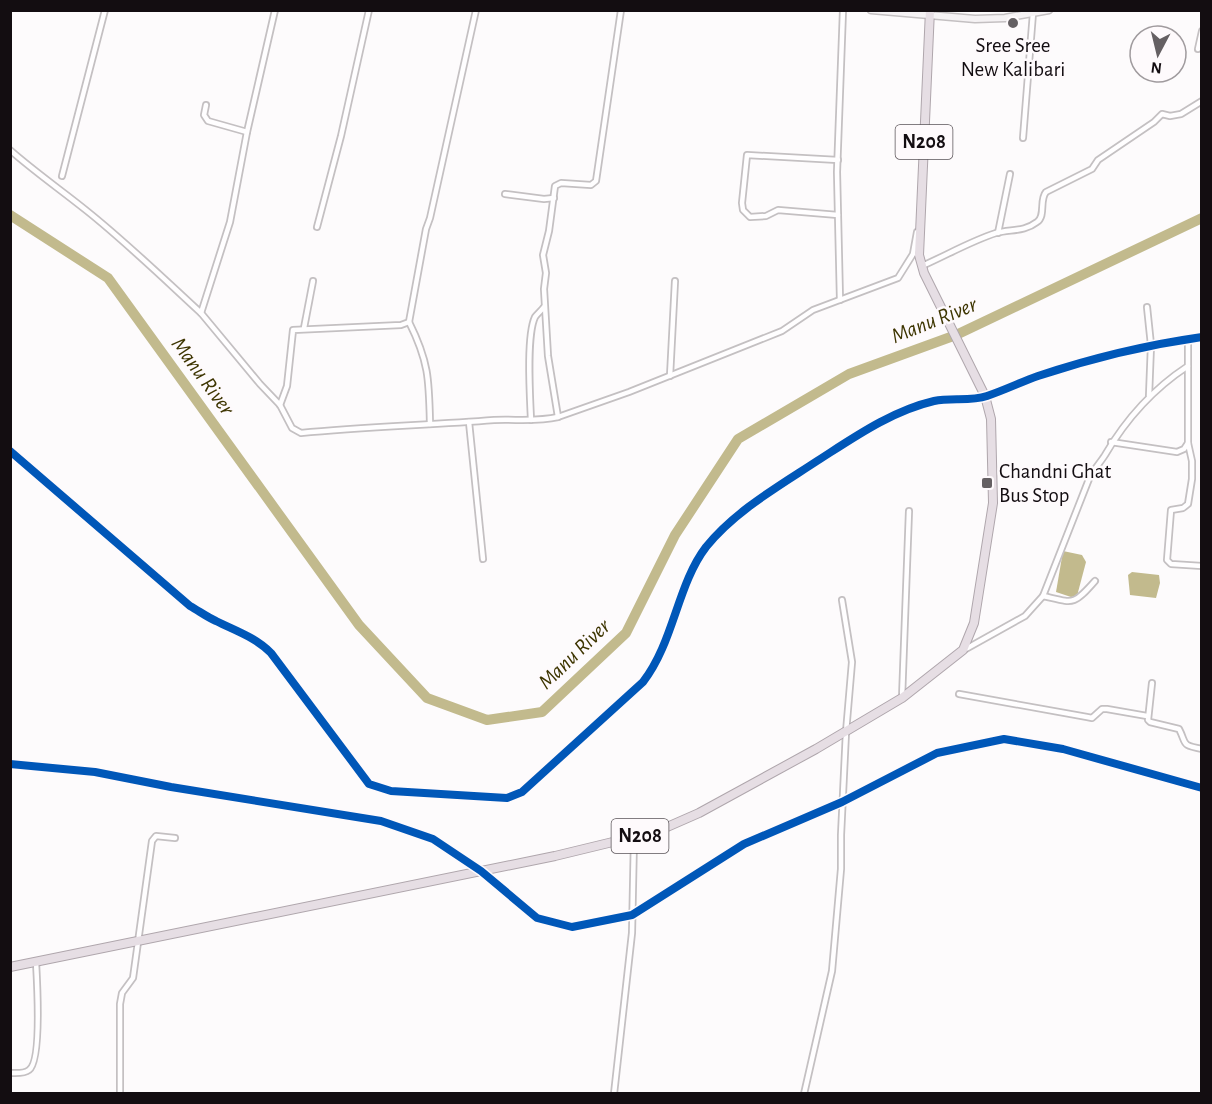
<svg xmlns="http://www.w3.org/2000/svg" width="1212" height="1104" font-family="'Alegreya Sans',sans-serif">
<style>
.water{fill:#c2ba8d}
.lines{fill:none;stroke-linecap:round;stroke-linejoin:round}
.river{stroke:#c2ba8d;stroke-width:10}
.minor-casing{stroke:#c4c0c2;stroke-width:8}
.secondary-casing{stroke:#c4c0c2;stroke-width:9}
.trunk-casing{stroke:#afa6ac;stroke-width:10}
.minor{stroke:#fffeff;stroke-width:4.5}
.secondary{stroke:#f5f2f4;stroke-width:6}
.trunk{stroke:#e6dee4;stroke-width:8}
.cycleway-casing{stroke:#fefafc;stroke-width:11}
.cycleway{stroke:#0057b8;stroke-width:8}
.poi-dot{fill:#656063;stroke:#fefafc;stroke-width:2}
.labels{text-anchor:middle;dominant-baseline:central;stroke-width:5;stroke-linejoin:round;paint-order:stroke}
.shield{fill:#fefafc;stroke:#5a5458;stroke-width:1.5}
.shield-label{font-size:20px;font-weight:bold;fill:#130d11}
.poi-label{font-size:21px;fill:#130d11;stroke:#fefafc}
.water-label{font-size:22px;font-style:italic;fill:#3d3500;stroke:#fefafc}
</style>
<rect width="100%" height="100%" fill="#fdfbfc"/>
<g class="water">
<path d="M1063,551L1082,555L1086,562L1077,596L1071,597L1056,592Z"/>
<path d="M1132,572L1159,575L1160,583L1156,598L1130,595L1128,575Z"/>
</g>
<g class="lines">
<path class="river" d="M10,215L108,278L359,625L427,698L487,720L542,712L626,633L675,535L738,439L849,374L956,335L1202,218"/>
<g class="minor-casing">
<g id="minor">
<path d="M275,10L247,132L230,222L201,313L260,384L280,405L292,428L301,433C365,427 430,425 494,420C516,419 537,422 558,417L629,392L782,331L813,310L898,278L913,254L917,232"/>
<path d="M1198,49L1202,31"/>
<path d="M206,105L204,115L208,121L247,132"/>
<path d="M1023,138L1033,13"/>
<path d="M10,150C35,172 61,190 87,211C127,243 163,278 201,313"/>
<path d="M838,160L747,155L742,203L743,210L750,217L766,216L778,210L838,215"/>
<path d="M62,176L105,10"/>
<path d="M505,194L544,199L554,198"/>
<path d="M317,227L341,136L369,10"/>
<path d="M998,233L1010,174"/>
<path d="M922,266C947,255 971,241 996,233C1011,229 1024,232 1037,222C1046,216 1039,200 1046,192L1092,169L1098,160L1154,122L1162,114L1170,116L1181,114L1202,101"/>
<path d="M840,300L837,172L843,10"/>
<path d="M1147,307L1151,345L1149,396"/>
<path d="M409,322C429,362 429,380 430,424"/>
<path d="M304,328L313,281"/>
<path d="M670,376L675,281"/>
<path d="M280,405L287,386L293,330L401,325L409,322L426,229L430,218L476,10"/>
<path d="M558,417L548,356L544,289L546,273L543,255L549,231L555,186L561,183L591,185L596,181L621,10"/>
<path d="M531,420C530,397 526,336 535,317C537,314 542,310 544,307"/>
<path d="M469,422L483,559"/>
<path d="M1111,442L1177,452L1184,449L1188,443V366"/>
<path d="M1188,443L1192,461V479L1188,504L1183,508L1171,510L1167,560L1171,564L1202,566"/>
<path d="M10,451L190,606C199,611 207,617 216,621C236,631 255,637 271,653L369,784L391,791L507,798L522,792L643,682C674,642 677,585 706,547C735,511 779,486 817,461C853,438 891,411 934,401C951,397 970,402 987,396C1005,390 1021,382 1038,376C1092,358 1146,345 1202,337"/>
<path d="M1043,596C1074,603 1073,606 1095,581"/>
<path d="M964,650L1025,616L1043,596L1089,479C1093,470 1100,463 1105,455C1126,419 1153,389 1188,366V339"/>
<path d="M1152,683L1148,720L1150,722L1179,729C1187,744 1180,745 1202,749"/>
<path d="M959,694L1087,717L1092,718L1102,709H1107L1147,716"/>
<path d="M902,698L909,511"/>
<path d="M10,764L95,772L171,787L381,821L433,839L481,871L537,918L572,927L632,915L744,844L842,802L937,753L1004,739L1063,749L1202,788"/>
<path d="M10,1073C16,1073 24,1074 29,1070C42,1061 37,980 36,962"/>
<path d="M120,1094V1004L122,993L133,978L152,841L156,836L175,838"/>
<path d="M614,1094L632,933L634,838"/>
<path d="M804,1094L832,971L841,869V835L846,732L852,662L842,600"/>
</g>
</g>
<g class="secondary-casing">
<path id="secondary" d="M871,10L975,19L1005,18L1049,10"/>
</g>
<g class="trunk-casing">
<path id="trunk" d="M10,967L555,856L658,831L699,813L816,749L902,698L963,650L974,623L993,503L991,419L985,396L924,273L919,255L930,10"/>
</g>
<use href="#minor" class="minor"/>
<use href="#secondary" class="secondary"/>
<use href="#trunk" class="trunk"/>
<g class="cycleway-casing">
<g id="cycleway">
<path d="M10,451L190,606C199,611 207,617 216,621C236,631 255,637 271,653L369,784L391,791L507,798L522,792L643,682C674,642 677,585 706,547C735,511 779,486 817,461C853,438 891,411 934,401C951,397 970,402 987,396C1005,390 1021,382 1038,376C1092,358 1146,345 1202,337"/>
<path d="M10,764L95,772L171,787L381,821L433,839L481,871L537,918L572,927L632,915L744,844L842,802L937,753L1004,739L1063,749L1202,788"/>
</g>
</g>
<use href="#cycleway" class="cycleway"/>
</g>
<g class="poi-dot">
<circle cx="1013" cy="23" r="6"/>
<rect x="981" y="477" width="12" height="12" rx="3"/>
</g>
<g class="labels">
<g class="shield">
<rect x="895.5" y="125" width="57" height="34" rx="4.5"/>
<rect x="611.5" y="819" width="57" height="34" rx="4.5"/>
</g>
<g class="shield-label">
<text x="924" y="142">N208</text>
<text x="640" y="836">N208</text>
</g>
<g class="poi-label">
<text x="1013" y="45">Sree Sree<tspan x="1013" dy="24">New Kalibari</tspan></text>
<text x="999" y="471" text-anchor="start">Chandni Ghat<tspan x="999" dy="24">Bus Stop</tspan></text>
</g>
<g class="water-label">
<text transform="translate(934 320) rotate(-22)">Manu River</text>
<text transform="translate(203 376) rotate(54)">Manu River</text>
<text transform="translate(574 654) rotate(-44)">Manu River</text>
</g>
</g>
<rect width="1212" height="1104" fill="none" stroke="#130d11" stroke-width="24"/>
<g transform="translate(1158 54) rotate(187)"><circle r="28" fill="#fefafc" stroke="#a09b9e" stroke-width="1.5"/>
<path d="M0-4.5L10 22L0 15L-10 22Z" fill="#656063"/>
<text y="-9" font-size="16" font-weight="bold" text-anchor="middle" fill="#130d11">N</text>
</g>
</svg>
